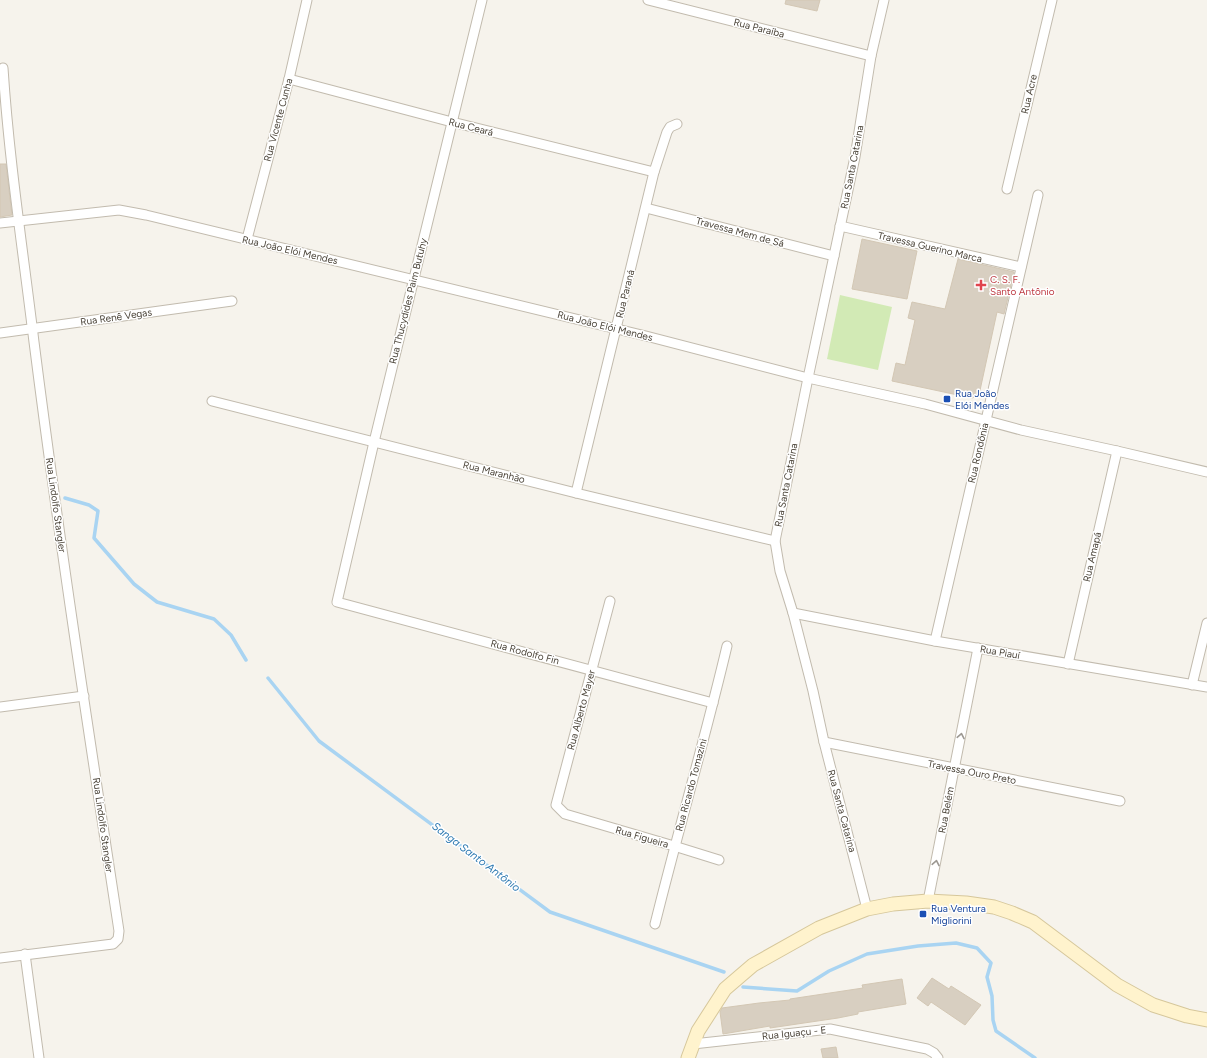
<svg xmlns="http://www.w3.org/2000/svg" width="1207" height="1058" font-family="Figtree,sans-serif">
<style>
.green{fill:#d2eab5}
.lines{fill:none;stroke-linecap:round;stroke-linejoin:round}
.stream{stroke:#a9d4f2;stroke-width:3.5}
.building{fill:#d8cfc1;stroke:#d3c7b4}
.street-casing{stroke:#c2bbae;stroke-width:11}
.secondary-casing{stroke:#d6c79b;stroke-width:15}
.street{stroke:#fff;stroke-width:9}
.secondary{stroke:#fff3cd;stroke-width:13}
.oneway{stroke:#9c9892}
.health-dot{fill:#e0444e;stroke:#fff;stroke-width:1.5}
.transit-dot{fill:#1a4fb4;stroke:#fff;stroke-width:1.5}
.labels{text-anchor:middle;dominant-baseline:central;stroke-width:3;stroke-linejoin:round;paint-order:stroke}
.street-label{font-size:10px;fill:#4b4439;stroke:#fff}
.health-label{font-size:10px;fill:#be3a42;stroke:#fff;text-anchor:start}
.transit-label{font-size:10px;fill:#164399;stroke:#fff;text-anchor:start}
.water-label{font-size:11px;font-style:italic;fill:#2e7ab2;stroke:#fff}
</style>
<rect width="100%" height="100%" fill="#f6f3ec"/>
<path class="green" d="M840,295L892,307L878,370L827,359Z"/>
<g class="lines">
<g class="stream">
<path d="M65,498L89,505L98,511L94,538L134,584L157,602L214,619L231,635L246,660"/>
<path d="M268,678L319,741L550,912L724,972"/>
<path d="M743,987L797,991L829,971L867,954L918,946L956,943L977,948L991,963L987,977L992,996L993,1020L996,1031L1035,1058"/>
</g>
</g>
<g class="building">
<path d="M786,0H820L817,11L785,4Z"/>
<path d="M0,164H6L12,215L0,217Z"/>
<path d="M862,239L917,251L907,299L852,289Z"/>
<path d="M958,259L1014,272L1004,314L997,312L979,395L972,398L892,381L896,363L905,365L915,320L908,318L912,302L945,309Z"/>
<path d="M932,978L949,989L951,986L981,1005L965,1025L931,1002L928,1006L917,998Z"/>
<path d="M902,979L906,1004L858,1012V1014L838,1018L770,1028V1026L723,1034L720,1012L722,1008L759,1003L790,1000V999L863,988L862,985Z"/>
<path d="M836,1047L838,1058H823L821,1049Z"/>
</g>
<g class="lines">
<g class="street-casing">
<g id="street">
<path d="M482,0L374,442L337,602L713,703"/>
<path d="M648,0L871,56"/>
<path d="M289,79L452,122L654,172"/>
<path d="M1007,189L1052,0"/>
<path d="M646,208L834,256"/>
<path d="M0,223L119,210L146,215L646,336L808,378L925,404L1021,430L1117,451L1207,472"/>
<path d="M840,226L1021,267"/>
<path d="M247,239L289,79L307,0"/>
<path d="M0,333L232,301"/>
<path d="M212,401L576,493L775,541"/>
<path d="M576,493L654,172L667,132L670,127L677,124"/>
<path d="M610,601L556,805L565,814L674,846L719,860"/>
<path d="M793,613L935,641L1207,687"/>
<path d="M935,641L1038,195"/>
<path d="M1068,664L1117,451"/>
<path d="M1192,685L1207,623"/>
<path d="M0,707L84,696"/>
<path d="M824,742L1120,801"/>
<path d="M928,901L978,648"/>
<path d="M867,909L824,742L813,691L793,613L780,571L775,541L808,378L855,157L871,56L884,0"/>
<path d="M655,924C678,831 705,739 727,646"/>
<path d="M25,954L39,1058"/>
<path d="M0,958L113,944L118,939L119,931C89,735 59,539 34,342C23,251 9,160 3,68"/>
<path d="M693,1044L830,1029L927,1049L934,1053L938,1058"/>
</g>
</g>
<g class="secondary-casing">
<path id="secondary" d="M688,1058L698,1031L725,989L753,965L819,928L867,909L893,904L928,901L966,903L994,907L1012,913L1033,922L1117,985L1153,1005L1187,1016L1207,1020"/>
</g>
<use href="#street" class="street"/>
<use href="#secondary" class="secondary"/>
</g>
<defs><path id="oneway-chevron" d="M-2-3.5L2.5 0L-2 3.5" fill="none" stroke-width="1.6" stroke-linecap="round" stroke-linejoin="round"/></defs>
<g class="oneway">
<use href="#oneway-chevron" transform="translate(961 736) rotate(-79)"/>
<use href="#oneway-chevron" transform="translate(936 863) rotate(-79)"/>
</g>
<path class="health-dot" d="M979 279h4v4h4v4h-4v4h-4v-4h-4v-4h4z"/>
<g class="transit-dot">
<rect x="943" y="395" width="8" height="8" rx="2"/>
<rect x="919" y="910" width="8" height="8" rx="2"/>
</g>
<g class="labels">
<g class="street-label">
<text transform="translate(759 28) rotate(14)">Rua Paraíba</text>
<text transform="translate(1029 94) rotate(-77)">Rua Acre</text>
<text transform="translate(278 120) rotate(-75)">Rua Vicente Cunha</text>
<text transform="translate(471 127) rotate(14)">Rua Ceará</text>
<text transform="translate(852 167) rotate(-79)">Rua Santa Catarina</text>
<text transform="translate(740 232) rotate(15)">Travessa Mem de Sá</text>
<text transform="translate(930 247) rotate(13)">Travessa Guerino Marca</text>
<text transform="translate(290 250) rotate(13)">Rua João Elói Mendes</text>
<text transform="translate(625 294) rotate(-76)">Rua Paraná</text>
<text transform="translate(408 301) rotate(-76)">Rua Thucydides Paim Butuhy</text>
<text transform="translate(116 317) rotate(-8)">Rua Renê Vegas</text>
<text transform="translate(605 326) rotate(14)">Rua João Elói Mendes</text>
<text transform="translate(978 453) rotate(-77)">Rua Rondônia</text>
<text transform="translate(494 472) rotate(14)">Rua Maranhão</text>
<text transform="translate(786 485) rotate(-79)">Rua Santa Catarina</text>
<text transform="translate(56 505) rotate(82)">Rua Lindolfo Stangler</text>
<text transform="translate(1092 557) rotate(-77)">Rua Amapá</text>
<text transform="translate(525 652) rotate(15)">Rua Rodolfo Fin</text>
<text transform="translate(1000 652) rotate(10)">Rua Piauí</text>
<text transform="translate(581 710) rotate(-75)">Rua Alberto Mayer</text>
<text transform="translate(972 772) rotate(11)">Travessa Ouro Preto</text>
<text transform="translate(691 785) rotate(-75)">Rua Ricardo Tomazini</text>
<text transform="translate(946 810) rotate(-79)">Rua Belém</text>
<text transform="translate(842 811) rotate(75)">Rua Santa Catarina</text>
<text transform="translate(103 825) rotate(82)">Rua Lindolfo Stangler</text>
<text transform="translate(642 837) rotate(16)">Rua Figueira</text>
<text transform="translate(794 1033) rotate(-6)">Rua Iguaçu - E</text>
</g>
<g class="health-label">
<text x="990" y="279">C. S. F.<tspan x="990" dy="12">Santo Antônio</tspan></text>
</g>
<g class="transit-label">
<text x="955" y="393">Rua João<tspan x="955" dy="12">Elói Mendes</tspan></text>
<text x="931" y="908">Rua Ventura<tspan x="931" dy="12">Migliorini</tspan></text>
</g>
<g class="water-label">
<text transform="translate(476 857) rotate(37)">Sanga Santo Antônio</text>
</g>
</g>
</svg>
